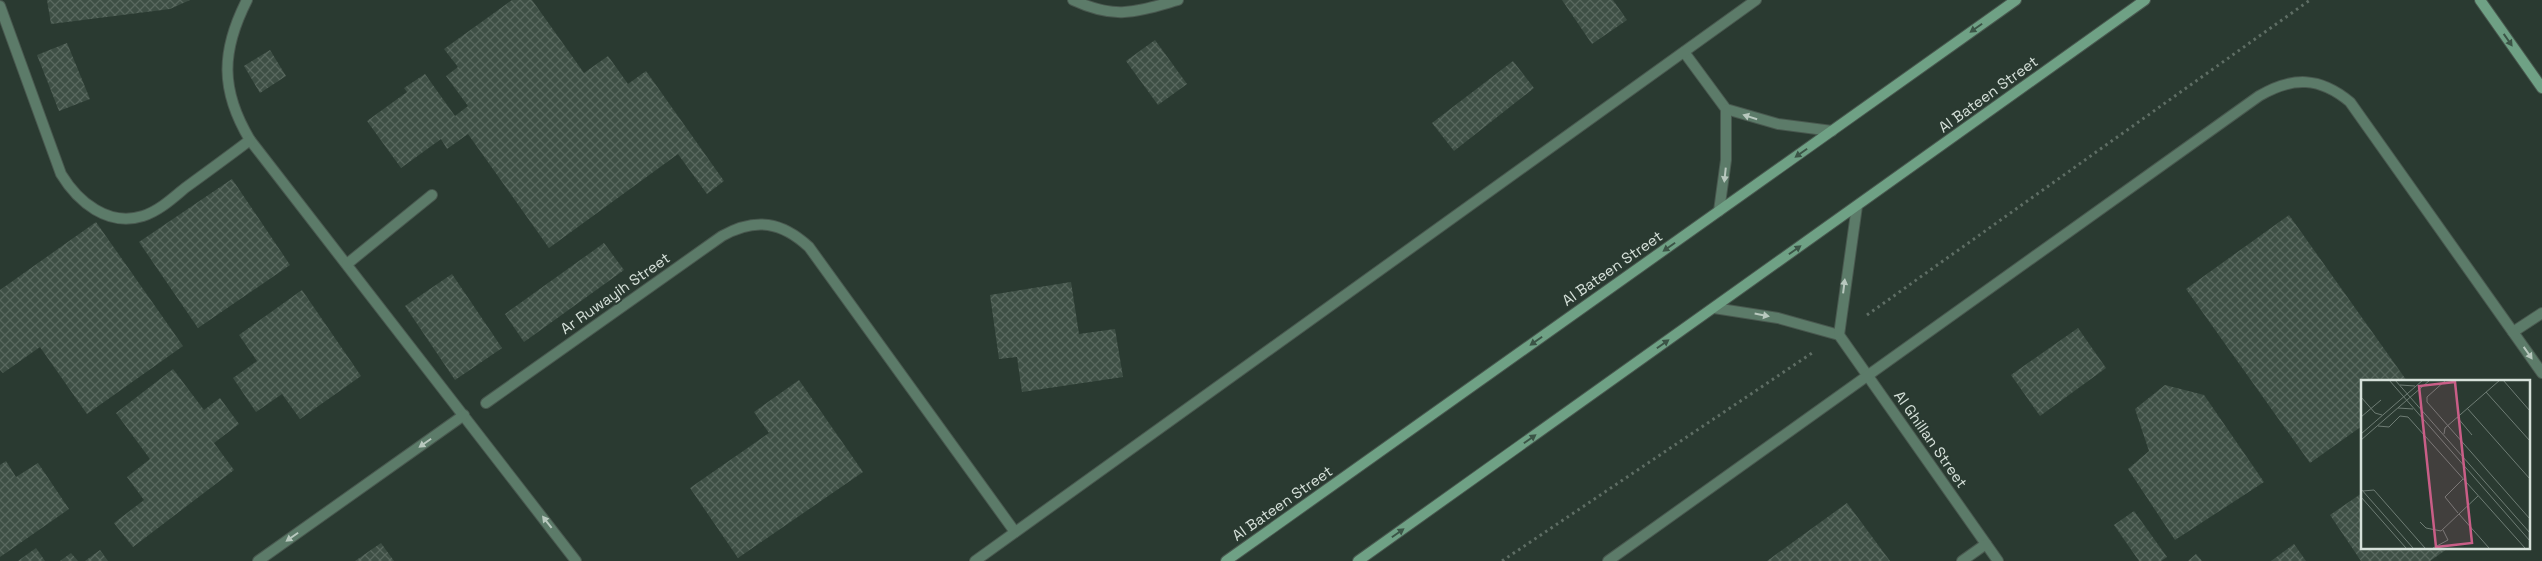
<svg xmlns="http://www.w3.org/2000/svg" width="2542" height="561" font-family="'Space Grotesk',sans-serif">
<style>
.building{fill:url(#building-cross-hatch)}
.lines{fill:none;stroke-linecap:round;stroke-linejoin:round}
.lane-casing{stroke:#49584f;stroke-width:12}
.street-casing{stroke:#49584f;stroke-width:12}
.secondary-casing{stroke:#49584f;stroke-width:12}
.path{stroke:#5f6e65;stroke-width:3;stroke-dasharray:2.5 4;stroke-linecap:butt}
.lane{stroke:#5c7b69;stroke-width:10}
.street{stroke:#5c7b69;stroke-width:10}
.secondary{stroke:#6fa185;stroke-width:10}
.oneway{fill:#3b5446}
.oneway2{fill:#b8c8be}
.labels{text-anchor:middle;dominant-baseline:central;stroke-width:4;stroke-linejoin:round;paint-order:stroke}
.street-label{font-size:15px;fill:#d6e1da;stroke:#2a3a31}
.inset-road{fill:none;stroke:#6f7d75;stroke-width:1}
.view{fill:#c95e87;fill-opacity:0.15;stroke:#c95e87;stroke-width:2.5}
.inset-edge{fill:none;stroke:#d6e1da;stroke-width:2.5}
</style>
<defs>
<pattern id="building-cross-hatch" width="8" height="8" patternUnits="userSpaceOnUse" patternTransform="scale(1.25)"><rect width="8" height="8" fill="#3e4f45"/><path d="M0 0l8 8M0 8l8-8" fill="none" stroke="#59685f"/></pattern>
</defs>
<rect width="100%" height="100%" fill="#2a3a31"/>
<g class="building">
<path d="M47,0H190L170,9L51,24Z"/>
<path d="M512,0H532L584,73L608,56L628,84L646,71L724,181L707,194L678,154L549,248L468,134L447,149L441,139L401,168L367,121L407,92L404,88L425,74L455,116L468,106L446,76L458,67L444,49Z"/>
<path d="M1562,0H1613L1627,20L1592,44Z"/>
<path d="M1155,40L1187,84L1158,105L1126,61Z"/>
<path d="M67,43L90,99L59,111L37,55Z"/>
<path d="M270,50L286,76L260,93L244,66Z"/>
<path d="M1513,61L1534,88L1454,151L1432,123Z"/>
<path d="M232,179L290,265L198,328L139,242Z"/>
<path d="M2289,215L2407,381H2362V426L2310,463L2186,289Z"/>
<path d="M96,222L183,346L87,414L40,347L3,373L0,370V290Z"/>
<path d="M604,243L624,270L524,342L505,314Z"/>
<path d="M452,274L502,348L455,380L405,306Z"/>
<path d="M1071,282L1079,334L1115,329L1123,377L1022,392L1017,357L999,359L990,295Z"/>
<path d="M302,290L361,376L300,419L282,394L256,412L233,378L257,361L239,335Z"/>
<path d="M2078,328L2106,368L2040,416L2011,375Z"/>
<path d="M173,369L204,410L220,398L239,424L214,443L234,470L133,547L114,523L144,500L127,477L150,459L116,413Z"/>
<path d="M799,380L863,472L738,558L690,488L769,433L754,412Z"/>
<path d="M2165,385L2204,395L2264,482L2175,540L2128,469L2149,451L2135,409Z"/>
<path d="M6,461L16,477L38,463L69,509L0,557V465Z"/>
<path d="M2362,493V547H2450L2430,561H2361L2330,515Z"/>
<path d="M1847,503L1890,561H1767Z"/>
<path d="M2134,511L2167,557L2161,561H2139L2114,525Z"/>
<path d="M381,543L394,561H355Z"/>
<path d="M2294,544L2306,561H2271Z"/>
<path d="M36,548L45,561H18Z"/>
<path d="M100,550L108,561H85Z"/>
<path d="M71,553L78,561H60Z"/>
<path d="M2196,554L2202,561H2188Z"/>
</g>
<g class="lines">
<g class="lane-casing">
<path id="lane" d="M1073,0C1116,20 1135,12 1178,0"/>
</g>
<g class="street-casing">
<g id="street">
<path d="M247,0C221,51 220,90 250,140L576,561"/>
<path d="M0,6L61,174C78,202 108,227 143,216C159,211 173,198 185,188C207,172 229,156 250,140"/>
<path d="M1684,52L1726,109L1778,124L1832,131"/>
<path d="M1719,211L1726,160V109"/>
<path d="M347,264L432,195"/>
<path d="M1714,308L1778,318L1839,335L1998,561"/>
<path d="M2513,332L2542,313"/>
<path d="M1839,335L1857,206"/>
<path d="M486,403L722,236C756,217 782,222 809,247L1015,532"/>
<path d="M258,561L464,415"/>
<path d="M975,561L1756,0"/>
<path d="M1608,561L2259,96C2293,76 2320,77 2350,102L2542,373"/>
<path d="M1962,561L1986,544"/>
</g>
</g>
<g class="secondary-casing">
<g id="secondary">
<path d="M2480,0L2542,88"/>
<path d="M1226,561L2016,0"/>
<path d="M1358,561L2145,0"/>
</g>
</g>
<g class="path">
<path d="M1867,315L2310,0"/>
<path d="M1502,561L1812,353"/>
</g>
<use href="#lane" class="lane"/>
<use href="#street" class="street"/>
<use href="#secondary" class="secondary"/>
</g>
<defs><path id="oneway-solid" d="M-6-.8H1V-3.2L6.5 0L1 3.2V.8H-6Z" transform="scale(1.25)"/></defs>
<g class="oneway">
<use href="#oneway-solid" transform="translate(1976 28) rotate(145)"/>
<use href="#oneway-solid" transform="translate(2508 40) rotate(55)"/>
<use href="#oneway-solid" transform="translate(1801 153) rotate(145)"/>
<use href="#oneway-solid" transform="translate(1669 247) rotate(145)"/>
<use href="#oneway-solid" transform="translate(1795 250) rotate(-35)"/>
<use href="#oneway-solid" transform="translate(1536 341) rotate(145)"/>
<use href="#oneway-solid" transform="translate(1663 344) rotate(-35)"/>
<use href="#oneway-solid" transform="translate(1530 439) rotate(-35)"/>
<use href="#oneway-solid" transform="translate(1398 533) rotate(-35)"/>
</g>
<g class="oneway2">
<use href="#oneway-solid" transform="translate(1750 117) rotate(-162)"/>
<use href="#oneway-solid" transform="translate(1725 175) rotate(96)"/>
<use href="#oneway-solid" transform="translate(1844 286) rotate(-83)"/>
<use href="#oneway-solid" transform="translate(1762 315) rotate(11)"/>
<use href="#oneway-solid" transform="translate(2528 353) rotate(55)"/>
<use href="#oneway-solid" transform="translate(425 443) rotate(145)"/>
<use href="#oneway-solid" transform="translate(547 522) rotate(-128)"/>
<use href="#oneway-solid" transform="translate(292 537) rotate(145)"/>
</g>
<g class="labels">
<g class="street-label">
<text transform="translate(1988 94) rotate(-36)">Al Bateen Street</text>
<text transform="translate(1612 268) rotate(-35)">Al Bateen Street</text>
<text transform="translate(615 293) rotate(-35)">Ar Ruwayih Street</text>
<text transform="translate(1931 439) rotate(55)">Al Ghillan Street</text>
<text transform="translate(1282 503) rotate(-35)">Al Bateen Street</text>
</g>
</g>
<g transform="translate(2361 380)">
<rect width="169" height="169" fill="#2a3a31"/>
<path class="inset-road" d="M28,0L169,161M34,0L169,153M85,0L66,17V22L169,139M142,0L169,31M39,5L54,6M125,12L169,61M0,17L14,33L21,35M37,28L52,29M106,28L169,99M0,37L20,20M96,37L111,55M17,46L28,47L39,36L47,37L164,168M0,54L62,0M83,54L84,48L139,0M0,60L69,0M0,109L52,168M2,111L13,110L64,168M0,117L45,168M97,133L84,117L102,99M98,134L128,168M59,142L65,148L80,151L117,116M72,168L87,160L82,150"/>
<path class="view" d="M94,2L111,163L75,167L58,6Z"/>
<rect width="169" height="169" class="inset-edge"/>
</g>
</svg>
